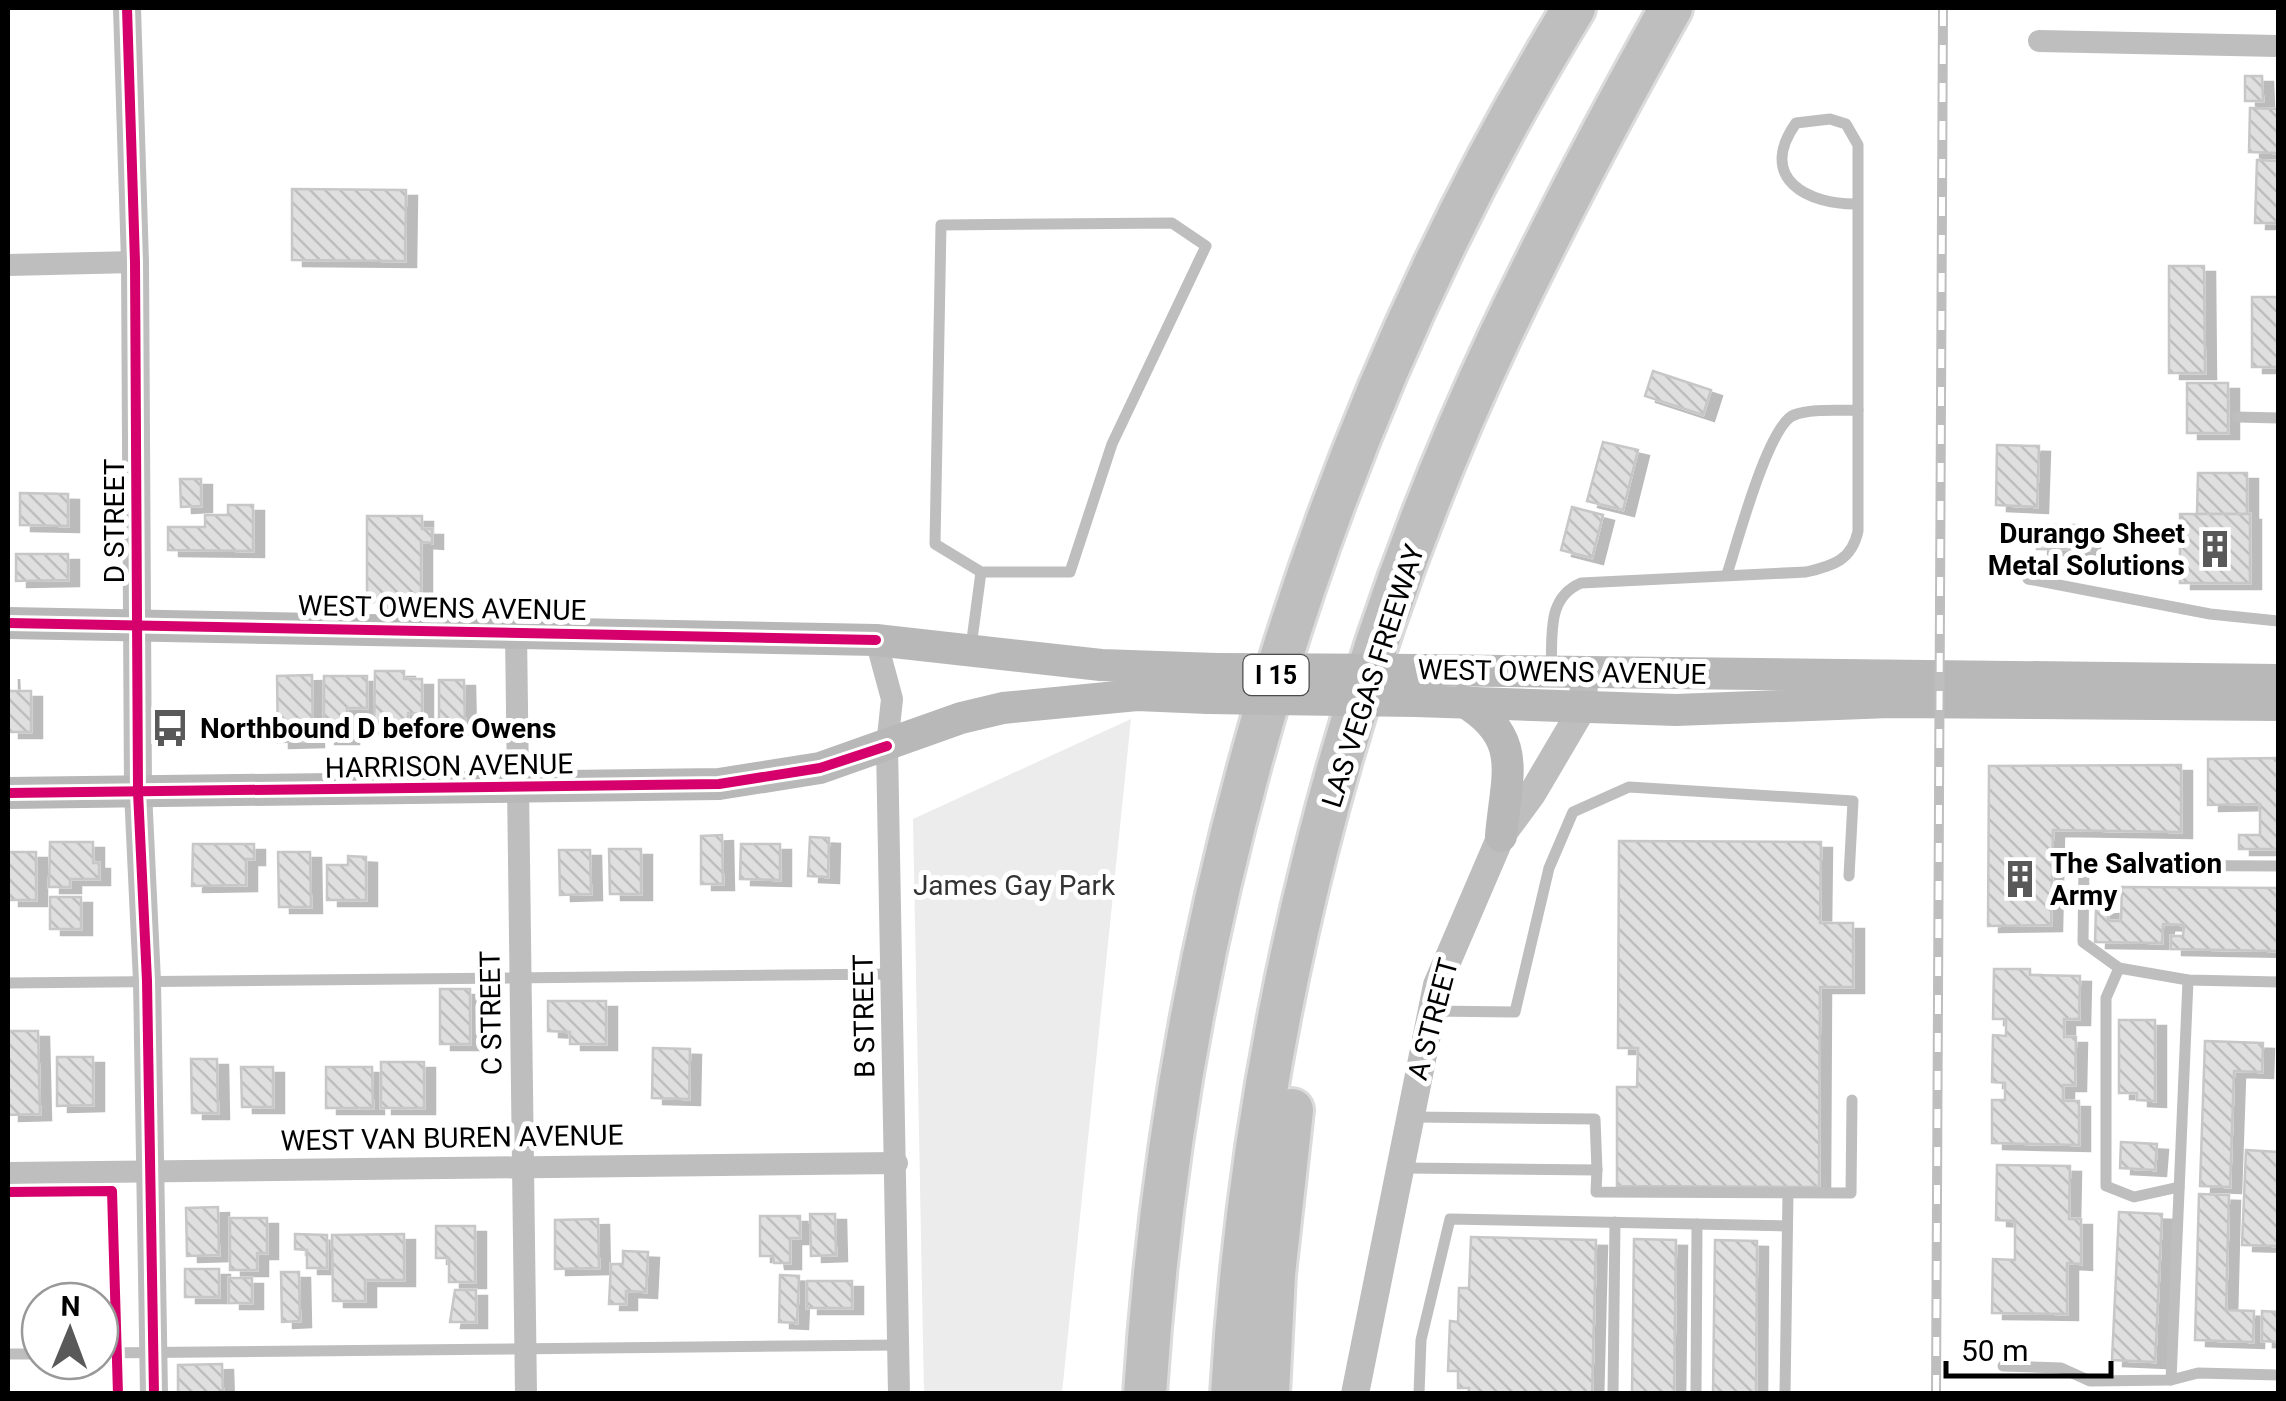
<svg xmlns="http://www.w3.org/2000/svg" width="2286" height="1401" font-family="Roboto,sans-serif">
<style>
.green{fill:#ececec}
.building{fill:url(#building-back-hatch);stroke:#c7c7c7;stroke-width:2.5;filter:url(#shadow)}
.lines{fill:none;stroke-linecap:round;stroke-linejoin:round}
.motorway-casing{stroke:#dbdbdb;stroke-width:48}
.service{stroke:#bebebe;stroke-width:11}
.minor{stroke:#bebebe;stroke-width:22}
.tertiary{stroke:#bebebe;stroke-width:28}
.secondary{stroke:#b8b8b8;stroke-width:32}
.motorway{stroke:#bebebe;stroke-width:42}
.rail-casing{stroke:#bebebe;stroke-width:10}
.rail{stroke:#fff;stroke-width:6;stroke-dasharray:19;stroke-linecap:butt}
.secondary-bridge{stroke:#b8b8b8;stroke-width:32}
.cycleway-casing{stroke:#fff;stroke-width:16}
.cycleway{stroke:#d6006c;stroke-width:10}
.labels{text-anchor:middle;dominant-baseline:central;stroke-width:10;stroke-linejoin:round;paint-order:stroke}
.shield{fill:#fff;stroke:#4c4c4c;stroke-width:2.5}
.shield-label{font-size:25px;font-weight:bold;fill:#000}
.street-label{font-size:28px;fill:#000;stroke:#fff}
.poi-label{font-size:28px;font-weight:bold;fill:#000;stroke:#fff;text-anchor:start}
.park-label{font-size:28px;fill:#333;stroke:#fff}
</style>
<defs>
<pattern id="building-back-hatch" width="6" height="6" patternUnits="userSpaceOnUse" patternTransform="scale(2.5)"><rect width="6" height="6" fill="#dfdfdf"/><path d="M-1 5l2 2M0 0l6 6M5-1l2 2" fill="none" stroke="#bebebe"/></pattern>
<filter id="shadow"><feDropShadow dx="11" dy="6" stdDeviation="0" flood-color="#0004"/></filter>
</defs>
<rect width="100%" height="100%" fill="#fff"/>
<path class="green" d="M1131,719L1062,1393H924L913,819Z"/>
<g class="building">
<path d="M2245,76H2262L2263,101H2245Z"/>
<path d="M2250,108L2278,109V153L2249,152Z"/>
<path d="M2257,160L2278,161V223H2255Z"/>
<path d="M292,189L406,190L405,261L292,260Z"/>
<path d="M2169,266H2204L2205,373H2169Z"/>
<rect x="2252" y="297" width="26" height="70"/>
<path d="M1653,371L1711,390L1703,415L1645,396Z"/>
<rect x="2187" y="383" width="41" height="50"/>
<path d="M1603,442L1638,450L1623,510L1587,501Z"/>
<path d="M1997,445L2039,446L2037,507L1996,505Z"/>
<path d="M2198,473H2247V514H2197Z"/>
<path d="M180,479H201V506L181,507Z"/>
<path d="M20,493L68,494V526L20,525Z"/>
<path d="M228,505H253V551L168,550V527H205V515H228Z"/>
<path d="M1572,507L1603,515L1592,558L1561,550Z"/>
<rect x="2180" y="514" width="70" height="69"/>
<path d="M367,516H422V529H432V543L421,542V602H367Z"/>
<path d="M2046,525H2089V550L2037,549L2038,532L2046,533Z"/>
<path d="M16,554H68V580L16,581Z"/>
<path d="M375,671H404V679H422V714L408,713V733H374Z"/>
<path d="M8,673L9,691H31V732H8Z"/>
<path d="M312,675L313,741L278,742L277,676Z"/>
<path d="M324,676H367V708H347L348,738H324Z"/>
<path d="M439,680H464L465,728H439Z"/>
<path d="M2278,758V849H2239V835H2260V804L2208,805V759Z"/>
<path d="M2181,765V832L2053,830L2051,925L1988,926L1989,766Z"/>
<path d="M722,835L723,884H701V836Z"/>
<path d="M810,837L829,838L828,877L808,876Z"/>
<path d="M1619,841L1821,842L1820,923H1853V987H1820L1819,1187L1617,1186V1087H1637L1638,1048H1618Z"/>
<path d="M50,842H93V863H99V879H70V887H49Z"/>
<path d="M193,844H254V859H246V885L192,886Z"/>
<path d="M741,844H780V880L740,879Z"/>
<path d="M609,849H641V894H610Z"/>
<path d="M559,850H590L591,894L560,895Z"/>
<rect x="8" y="852" width="28" height="48"/>
<path d="M278,852H310L311,907H279Z"/>
<path d="M348,856L366,857V900H327V865H348Z"/>
<path d="M2122,887L2278,888V951L2171,949V936H2183L2184,925L2163,924L2162,943L2095,942L2096,909L2108,908V921H2121Z"/>
<rect x="50" y="897" width="31" height="32"/>
<path d="M1994,969H2030V975L2080,976L2079,1019H2064V1037H2076L2075,1085H2063V1101H2079V1145L1992,1143V1100H2005V1083L1992,1082L1993,1035L2006,1036V1019H1993Z"/>
<rect x="440" y="989" width="30" height="55"/>
<path d="M548,1001H606V1044H570V1032L548,1031Z"/>
<path d="M2119,1020H2155V1101L2137,1100V1093H2119Z"/>
<path d="M8,1031H38L40,1114L8,1115Z"/>
<path d="M2205,1041L2263,1043L2262,1072L2234,1071L2230,1187L2200,1186Z"/>
<path d="M653,1048L690,1049L689,1099L652,1098Z"/>
<path d="M57,1057H93V1105L57,1106Z"/>
<path d="M191,1059H217L218,1113H192Z"/>
<rect x="381" y="1062" width="43" height="46"/>
<path d="M241,1067H273V1107H242Z"/>
<path d="M326,1067H372L373,1108H326Z"/>
<path d="M2121,1142L2157,1144L2155,1170L2120,1168Z"/>
<path d="M2246,1150L2278,1152V1246L2242,1245Z"/>
<path d="M1997,1165L2070,1166L2069,1219H2081V1264L2067,1263V1314L1992,1313L1993,1259L2015,1260V1221L1996,1220Z"/>
<path d="M2199,1194L2229,1195L2226,1310L2254,1311L2253,1342L2195,1340Z"/>
<path d="M218,1207L219,1255L187,1256L186,1208Z"/>
<path d="M2119,1212L2162,1214L2155,1362L2112,1360Z"/>
<path d="M810,1214H835L836,1255L811,1256Z"/>
<path d="M760,1216H800V1238H790V1263H774L773,1256H760Z"/>
<path d="M230,1218H267V1253H257V1270H230Z"/>
<path d="M598,1219L599,1268L555,1269V1220Z"/>
<path d="M436,1226H475V1282H449V1258H436Z"/>
<path d="M295,1234L327,1235V1268H307V1250L295,1249Z"/>
<path d="M404,1234V1280H365V1301H333L332,1235Z"/>
<path d="M1471,1237L1596,1240L1592,1394H1469V1388H1458V1371H1448L1450,1321L1458,1322L1459,1288H1469Z"/>
<path d="M1634,1239L1676,1240L1674,1394H1632Z"/>
<path d="M1715,1240L1757,1241L1756,1394H1713Z"/>
<path d="M623,1251L648,1252L646,1292L626,1291V1304H609L611,1264H623Z"/>
<rect x="185" y="1269" width="34" height="28"/>
<path d="M281,1272H299L300,1321L282,1322Z"/>
<path d="M780,1275L799,1276L797,1323L779,1322Z"/>
<rect x="229" y="1278" width="23" height="25"/>
<rect x="807" y="1281" width="45" height="27"/>
<path d="M455,1290H476V1322H450Z"/>
<path d="M2262,1311L2278,1312V1342L2262,1341Z"/>
<path d="M222,1364L223,1394H178V1365Z"/>
</g>
<g class="lines">
<g class="motorway-casing">
<g id="motorway">
<path d="M1145,1394C1176,909 1320,423 1574,8"/>
<path d="M1232,1394C1253,1032 1345,664 1500,336C1553,225 1611,115 1671,8"/>
<path d="M1268,1394L1274,1274L1292,1110"/>
</g>
</g>
<g class="service">
<path d="M2237,417L2278,418"/>
<path d="M1727,574C1737,544 1768,425 1794,415C1812,408 1839,411 1858,410"/>
<path d="M2028,579L2210,614L2278,621"/>
<path d="M971,647L981,572H1070L1112,444L1206,246L1172,223L941,225L935,544L981,572"/>
<path d="M1551,668C1553,635 1546,598 1581,583L1806,572C1833,566 1852,560 1858,531V145L1846,124L1830,119L1796,123C1757,178 1807,205 1858,204"/>
<path d="M2278,866L2084,865L2083,942L2119,968L2188,980L2278,982"/>
<path d="M2119,968L2106,998V1186L2134,1197L2179,1187"/>
<path d="M8,983L894,974"/>
<path d="M1431,1011L1515,1012L1549,868L1573,812L1629,787L1853,801L1849,876"/>
<path d="M1403,1168L1597,1170L1595,1119L1413,1117"/>
<path d="M1597,1170L1596,1192L1851,1193L1852,1100"/>
<path d="M100,1353L899,1345"/>
<path d="M8,1354H40"/>
<path d="M2003,1366L2061,1368L2090,1381L2171,1380L2198,1373L2278,1375"/>
<path d="M2171,1380L2188,980"/>
<path d="M1419,1394L1421,1340L1450,1219L1787,1226"/>
<path d="M1613,1394L1615,1222"/>
<path d="M1696,1394L1697,1224"/>
<path d="M1785,1394L1788,1193"/>
</g>
<g class="minor">
<path d="M2039,41L2278,46"/>
<path d="M8,265L135,262"/>
<path d="M516,632L526,1394"/>
<path d="M876,640L892,699L887,746L899,1394"/>
<path d="M8,1173L897,1163"/>
</g>
<g class="tertiary">
<path d="M127,8L135,262L138,792L147,981L154,1394"/>
<path d="M1355,1394L1437,985L1501,836L1532,794L1582,709L1585,673"/>
</g>
<g class="secondary">
<path d="M8,623L876,640L1101,665L1217,669"/>
<path d="M1426,670L2278,680"/>
<path d="M1416,701L1676,710L1890,702L2278,705"/>
<path d="M1463,701C1525,738 1506,775 1501,836"/>
<path d="M8,793L719,784L820,768L961,718L1003,708L1137,695L1208,698"/>
</g>
<use href="#motorway" class="motorway"/>
<g class="rail-casing">
<path id="rail" d="M1936,1394L1943,8"/>
</g>
<use href="#rail" class="rail"/>
<g class="secondary-bridge">
<path d="M1217,669L1426,670"/>
<path d="M1208,698L1416,701"/>
</g>
<g class="cycleway-casing">
<g id="cycleway">
<path d="M127,8L135,262L138,792L147,981L154,1394"/>
<path d="M8,623L876,640"/>
<path d="M8,793L719,784L820,768L887,746"/>
<path d="M8,1192L112,1191L118,1394"/>
</g>
</g>
<use href="#cycleway" class="cycleway"/>
</g>
<defs>
<g id="building-bare" transform="scale(3)"><path d="M-4-6H4V6H1V3H-1V6H-4ZM-2.5-4.3h1.7v1.8h-1.7ZM.8-4.3h1.7v1.8H.8ZM-2.5-1h1.7V.8h-1.7ZM.8-1h1.7V.8H.8Z" fill="#595959" stroke="#fff" stroke-width="2.5" paint-order="stroke"/></g>
<g id="bus-bare" transform="scale(3)"><path d="M-5-6H5V4H4V6H2V4H-2V6H-4V4H-5ZM-3.5-4V0h7V-4ZM-3.5 1.2v1.5H-2V1.2ZM2 1.2v1.5H3.5V1.2Z" fill="#595959" stroke="#fff" stroke-width="2.5" paint-order="stroke"/></g>
</defs>
<g fill-rule="evenodd">
<use href="#building-bare" x="2215" y="549"/>
<use href="#bus-bare" x="170" y="728"/>
<use href="#building-bare" x="2020" y="879"/>
</g>
<g class="labels">
<rect class="shield" x="1243.5" y="655" width="65" height="40" rx="8"/>
<g class="shield-label">
<text x="1276" y="675">I 15</text>
</g>
<g class="street-label">
<text transform="translate(114 521) rotate(-90)">D STREET</text>
<text transform="translate(442 608) rotate(1)">WEST OWENS AVENUE</text>
<text transform="translate(1562 672) rotate(1)">WEST OWENS AVENUE</text>
<text transform="translate(1373 676) rotate(-72)">LAS VEGAS FREEWAY</text>
<text transform="translate(449 766) rotate(-1)">HARRISON AVENUE</text>
<text transform="translate(491 1013) rotate(-91)">C STREET</text>
<text transform="translate(864 1016) rotate(-91)">B STREET</text>
<text transform="translate(1433 1019) rotate(-75)">A STREET</text>
<text transform="translate(452 1138) rotate(-1)">WEST VAN BUREN AVENUE</text>
</g>
<g class="poi-label">
<text x="2185" y="533" text-anchor="end">Durango Sheet<tspan x="2185" dy="32">Metal Solutions</tspan></text>
<text x="200" y="728">Northbound D before Owens</text>
<text x="2050" y="863">The Salvation<tspan x="2050" dy="32">Army</tspan></text>
</g>
<g class="park-label">
<text x="1014" y="885">James Gay Park</text>
</g>
</g>
<rect width="2286" height="1401" fill="none" stroke="#000000" stroke-width="20"/>
<g transform="translate(70 1331) rotate(1)"><circle r="48" fill="#ffffff" stroke="#999999" stroke-width="2.5"/>
<path d="M0-8L18 38L0 25L-18 38Z" fill="#595959"/>
<text y="-15" font-size="28" font-weight="bold" text-anchor="middle" fill="#000000">N</text>
</g>
<path d="M1946 1361v15h165v-15" fill="none" stroke="#000000" stroke-width="5"/>
<text x="1961" y="1361" font-size="30" fill="#000000" stroke="#ffffff" stroke-width="8" paint-order="stroke">50 m</text>
</svg>
